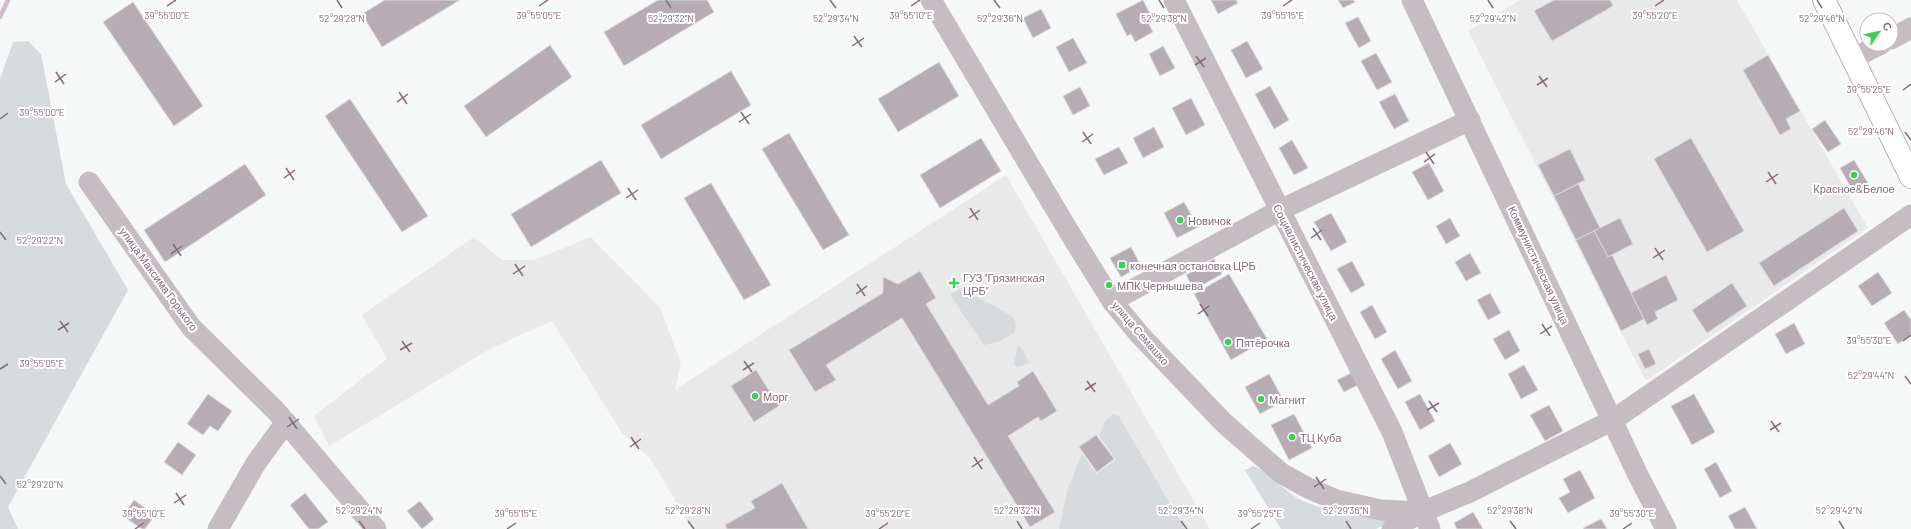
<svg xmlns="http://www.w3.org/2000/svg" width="1911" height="529" font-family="Barlow,sans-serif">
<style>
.built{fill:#e9e9ea}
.green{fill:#d7dbde}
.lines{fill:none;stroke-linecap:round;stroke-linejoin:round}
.stream{stroke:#ccbfca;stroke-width:4.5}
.building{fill:#b7acb3;stroke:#d8dada}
.major-casing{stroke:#b9b1b7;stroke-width:24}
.minor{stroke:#c5bdc2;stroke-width:21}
.major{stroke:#fff;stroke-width:22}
.ticks{fill:none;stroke:#836a7a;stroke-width:1.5}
.poi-dot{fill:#3dd154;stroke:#fff;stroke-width:1.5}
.labels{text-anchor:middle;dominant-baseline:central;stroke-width:4;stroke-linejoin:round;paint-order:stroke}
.poi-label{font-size:11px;fill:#836a7a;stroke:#fff;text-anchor:start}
.street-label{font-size:11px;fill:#836a7a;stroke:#fff}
.ticks-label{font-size:10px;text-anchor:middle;fill:#836a7a;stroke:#fff;stroke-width:4;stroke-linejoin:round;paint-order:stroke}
</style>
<rect width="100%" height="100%" fill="#f6f8f8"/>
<g class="built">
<path d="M1520,0H1737L1868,228L1646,381L1468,31Z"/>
<path d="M1006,175L1210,529H692L650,458L622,433L552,321L490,349L329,446L314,416L387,359L362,315L474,237L502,260H534L591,237L661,309L681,364L675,390Z"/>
</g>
<g class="green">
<path d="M28,41L41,54L66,184L128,290L8,507L18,529H0V79L13,42Z"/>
<path d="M961,288L1012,316C1017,322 1017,328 1013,334L998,342L984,345L950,295Z"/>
<path d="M1018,345L1021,347L1029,362L1022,366L1017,367L1014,364Z"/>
<path d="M1113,414L1118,415L1185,529H1059L1068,488L1082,454L1096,474L1116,460L1099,435L1106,420Z"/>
<path d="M1253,466C1269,471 1284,492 1303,501C1329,513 1359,514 1388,517V523L1376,529H1281L1245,470Z"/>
</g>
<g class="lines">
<path class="stream" d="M0,17L8,0"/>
</g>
<g class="building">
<path d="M385,0H460L382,47L362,14Z"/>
<path d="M658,0H707L714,12L624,66L604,32Z"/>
<path d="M1143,0L1154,22L1149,24L1153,32L1135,42L1131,34L1127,36L1116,14Z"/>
<path d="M1211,0H1236L1238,3L1218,14Z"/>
<path d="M1338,0H1353L1355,2L1343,8Z"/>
<path d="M1554,0H1610L1613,6L1552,41L1534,11Z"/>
<path d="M133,2L203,106L174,126L103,22Z"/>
<path d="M1041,9L1051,28L1033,38L1023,18Z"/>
<path d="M1358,17L1371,41L1359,48L1345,23Z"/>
<path d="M1073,38L1087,63L1069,72L1056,47Z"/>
<path d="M1247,41L1263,69L1246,78L1231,50Z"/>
<path d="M550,45L572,77L486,137L464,106Z"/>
<path d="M1163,46L1175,68L1160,76L1149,54Z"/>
<path d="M1376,53L1392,82L1377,90L1361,61Z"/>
<path d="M1768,55L1800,111L1786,119L1791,129L1780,135L1743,70Z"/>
<path d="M939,62L959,96L898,132L878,99Z"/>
<path d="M731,71L751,105L661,159L641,125Z"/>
<path d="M1270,86L1289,120L1274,129L1255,94Z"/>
<path d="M1080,87L1090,106L1073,115L1063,96Z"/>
<path d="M1395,94L1409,121L1394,129L1379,102Z"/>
<path d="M1191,98L1205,125L1186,135L1172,108Z"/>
<path d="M350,99L428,216L402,232L325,116Z"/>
<path d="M1825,120L1841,144L1828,152L1812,129Z"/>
<path d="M1154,127L1164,147L1143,158L1133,138Z"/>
<path d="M789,133L849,235L823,250L762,149Z"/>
<path d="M981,138L1001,171L940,208L920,175Z"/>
<path d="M1691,138L1744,231L1707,252L1654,159Z"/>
<path d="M1292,140L1308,168L1294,175L1279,148Z"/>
<path d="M1119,147L1128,163L1104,175L1095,159Z"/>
<path d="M1570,149L1585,180L1554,196L1538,165Z"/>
<path d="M601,160L621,193L531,247L511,214Z"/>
<path d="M1854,160L1868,183L1853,191L1840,168Z"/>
<path d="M1429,163L1444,191L1428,200L1412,172Z"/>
<path d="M245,164L266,195L165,262L144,230Z"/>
<path d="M711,183L771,285L744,300L684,198Z"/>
<path d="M1578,184L1600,228L1576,240L1554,196Z"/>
<path d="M1184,202L1198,227L1177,238L1164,213Z"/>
<path d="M1844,208L1858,231L1774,286L1759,263Z"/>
<path d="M1331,213L1347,242L1331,251L1314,222Z"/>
<path d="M1450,218L1460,236L1446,244L1436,226Z"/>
<path d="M1620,218L1633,244L1608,257L1594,231Z"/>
<path d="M1594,231L1608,257L1612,255L1644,319L1621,331L1576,240Z"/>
<path d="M1131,247L1141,266L1121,277L1110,258Z"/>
<path d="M1470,253L1481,273L1466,281L1455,262Z"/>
<path d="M1214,259L1222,274L1194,290L1186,275Z"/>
<path d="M1352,261L1365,285L1351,293L1337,269Z"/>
<path d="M920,271L936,298L926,304L988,405L1019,386L1017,382L1033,371L1057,411L1041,421L1038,417L1008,436L1055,512L1030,527L902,318L826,365L836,380L815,392L789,350L883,293V277L898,284Z"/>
<path d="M1878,272L1892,293L1872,306L1858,286Z"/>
<path d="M1229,274L1267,339L1231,360L1194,294Z"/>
<path d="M1666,275L1678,300L1655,312L1658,319L1647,325L1631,293Z"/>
<path d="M1732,283L1747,306L1707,333L1692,310Z"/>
<path d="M1490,293L1501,313L1488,320L1477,300Z"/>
<path d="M1372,305L1387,332L1375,339L1360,312Z"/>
<path d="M1904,310L1911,320V335L1898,344L1884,323Z"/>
<path d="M1794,323L1805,344L1786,354L1775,334Z"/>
<path d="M1509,330L1520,351L1505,360L1493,339Z"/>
<path d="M1649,349L1656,364L1645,369L1638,354Z"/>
<path d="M1395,350L1412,381L1398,389L1381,359Z"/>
<path d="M1524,365L1538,390L1521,399L1508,374Z"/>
<path d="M756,370L779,406L754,422L731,386Z"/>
<path d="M1351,373L1358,385L1344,392L1337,380Z"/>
<path d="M1269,374L1284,401L1260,414L1245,387Z"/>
<path d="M208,394L232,411L218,431L210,426L203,435L187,424Z"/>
<path d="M1420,394L1435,421L1420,430L1405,402Z"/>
<path d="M1694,394L1715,432L1692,445L1671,406Z"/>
<path d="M1549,405L1563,431L1545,441L1530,415Z"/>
<path d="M1294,414L1312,448L1289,460L1271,425Z"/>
<path d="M1096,435L1114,459L1097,472L1079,447Z"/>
<path d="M178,442L196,455L182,475L164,462Z"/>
<path d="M1450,443L1462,464L1439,477L1428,456Z"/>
<path d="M1716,462L1732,491L1720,498L1704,469Z"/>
<path d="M1580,470L1595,498L1568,513L1559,498L1570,492L1563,479Z"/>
<path d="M782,483L808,529H727L725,525L755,508L751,501Z"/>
<path d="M305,493L328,522L318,529H309L290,505Z"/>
<path d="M134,500L155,515L145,529H142L123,516Z"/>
<path d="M420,501L434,519L422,529L407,511Z"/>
<path d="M1745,507L1757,529H1735L1728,516Z"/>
<path d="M1473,512L1483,529H1457L1454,523Z"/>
<path d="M1601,519L1607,529H1584L1583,528Z"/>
</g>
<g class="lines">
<g class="major-casing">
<path id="major" d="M1824,0L1911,177"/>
</g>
<g class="minor">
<path d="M931,0L1071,235L1112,301L1139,334L1224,423L1281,473L1308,488L1336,500L1381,510L1422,512"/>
<path d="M1174,0L1392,432L1430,529"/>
<path d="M1412,0L1638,475L1666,529"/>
<path d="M1891,39L1911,28"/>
<path d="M1854,58L1881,44"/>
<path d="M89,182L191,327L276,411L376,529"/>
<path d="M1112,301L1280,210L1470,120"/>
<path d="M218,529L256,463L286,422"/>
<path d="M1392,529L1422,512L1470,492L1613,420L1911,215"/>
</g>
<use href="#major" class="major"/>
</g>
<path class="ticks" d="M337,0L342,8M666,0L671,8M830,0L836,8M994,0L1000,8M1159,0L1164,8M1488,0L1493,8M1817,0L1822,8M167,6L176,0M539,6L548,0M911,6L920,0M1283,6L1292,0M1655,6L1664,0M854,36L862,47M852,46L864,38M1196,56L1204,67M1195,65L1206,58M56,72L64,84M1539,76L1547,87M55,82L66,74M1537,85L1548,78M1903,90L1911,84M399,92L407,104M397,102L408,94M741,112L749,124M0,119L8,113M739,122L751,114M1083,132L1091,144M1905,132L1911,140M1082,142L1093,134M1426,152L1434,164M1424,162L1435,154M286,168L294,180M1768,172L1776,184M284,178L295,170M1766,182L1778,174M628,188L636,200M626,198L638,190M970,208L978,220M969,218L980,210M1313,228L1321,240M0,232L6,240M1311,238L1322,230M173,244L181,256M1655,248L1663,260M171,254L182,246M1653,258L1665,250M515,264L523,276M513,274L525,266M857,284L865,296M856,294L867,286M1200,304L1208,316M1198,314L1209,306M60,321L68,332M1542,324L1550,336M58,330L69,323M1540,334L1552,326M402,341L410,352M1903,341L1911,335M400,350L412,343M744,361L752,372M0,369L8,364M743,370L754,363M1905,376L1911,384M1087,381L1095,392M1085,390L1096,383M1429,401L1437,412M1427,410L1439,403M289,417L297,429M1771,421L1779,432M287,427L299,419M1770,430L1781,423M631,437L639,449M630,447L641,439M974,457L982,469M972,467L983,459M0,476L6,484M1316,477L1324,489M1314,487L1326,479M176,493L184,505M174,503L186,495M359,521L365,529M688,521L694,529M1017,521L1022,529M1181,521L1187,529M1346,521L1351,529M1510,521L1516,529M1839,521L1844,529M135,529L144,523M507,529L516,523M879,529L888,523M1251,529L1260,523M1623,529L1632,523"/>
<g class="poi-dot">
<circle cx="1854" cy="175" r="4"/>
<circle cx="1180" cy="220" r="4"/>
<rect x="1118" y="261" width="8" height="8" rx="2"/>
<path d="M952 277h4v4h4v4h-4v4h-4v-4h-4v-4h4z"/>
<circle cx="1109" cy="285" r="4"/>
<circle cx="1228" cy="342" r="4"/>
<circle cx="755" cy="396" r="4"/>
<circle cx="1261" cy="399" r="4"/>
<circle cx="1292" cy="437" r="4"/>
</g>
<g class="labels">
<g class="poi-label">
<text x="1854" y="188" text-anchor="middle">Красное&amp;Белое</text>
<text x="1188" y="220">Новичок</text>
<text x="1130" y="265">конечная остановка ЦРБ</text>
<text x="963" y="277">ГУЗ "Грязинская<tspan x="963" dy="13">ЦРБ"</tspan></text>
<text x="1117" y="285">МПК Чернышева</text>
<text x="1236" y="342">Пятёрочка</text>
<text x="763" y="396">Морг</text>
<text x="1269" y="399">Магнит</text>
<text x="1300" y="437">ТЦ Куба</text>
</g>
<g class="street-label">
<text transform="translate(1306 262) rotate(63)">Социалистическая улица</text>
<text transform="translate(1539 265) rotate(65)">Коммунистическая улица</text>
<text transform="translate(159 279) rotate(54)">улица Максима Горького</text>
<text transform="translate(1141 333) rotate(49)">улица Семашко</text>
</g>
</g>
<g class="ticks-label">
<text x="167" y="19">39°55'00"E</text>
<text x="539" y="19">39°55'05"E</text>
<text x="911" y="19">39°55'10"E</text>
<text x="1283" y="19">39°55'15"E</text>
<text x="1655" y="19">39°55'20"E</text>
<text x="1822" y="22">52°29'46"N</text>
<text x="342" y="22">52°29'28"N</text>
<text x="671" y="22">52°29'32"N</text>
<text x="836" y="22">52°29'34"N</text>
<text x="1000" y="22">52°29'36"N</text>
<text x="1164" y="22">52°29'38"N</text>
<text x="1493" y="22">52°29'42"N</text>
<text x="1869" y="93">39°55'25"E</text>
<text x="42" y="116">39°55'00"E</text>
<text x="1871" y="135">52°29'46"N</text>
<text x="40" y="244">52°29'22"N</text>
<text x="1869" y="344">39°55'30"E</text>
<text x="42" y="367">39°55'05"E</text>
<text x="1871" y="379">52°29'44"N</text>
<text x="40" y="488">52°29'20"N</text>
<text x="359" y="514">52°29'24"N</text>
<text x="688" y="514">52°29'28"N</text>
<text x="1017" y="514">52°29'32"N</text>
<text x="1181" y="514">52°29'34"N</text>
<text x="1346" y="514">52°29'36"N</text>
<text x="1510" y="514">52°29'38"N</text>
<text x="1839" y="514">52°29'42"N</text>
<text x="144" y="517">39°55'10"E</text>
<text x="516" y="517">39°55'15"E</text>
<text x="888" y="517">39°55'20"E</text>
<text x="1260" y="517">39°55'25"E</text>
<text x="1632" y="517">39°55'30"E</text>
</g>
<g transform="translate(1879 32) rotate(56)"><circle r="19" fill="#ffffff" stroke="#cdc3ca"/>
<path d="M0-3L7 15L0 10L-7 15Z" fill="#3dd154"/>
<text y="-6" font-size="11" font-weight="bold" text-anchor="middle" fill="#836a7a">С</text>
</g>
</svg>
